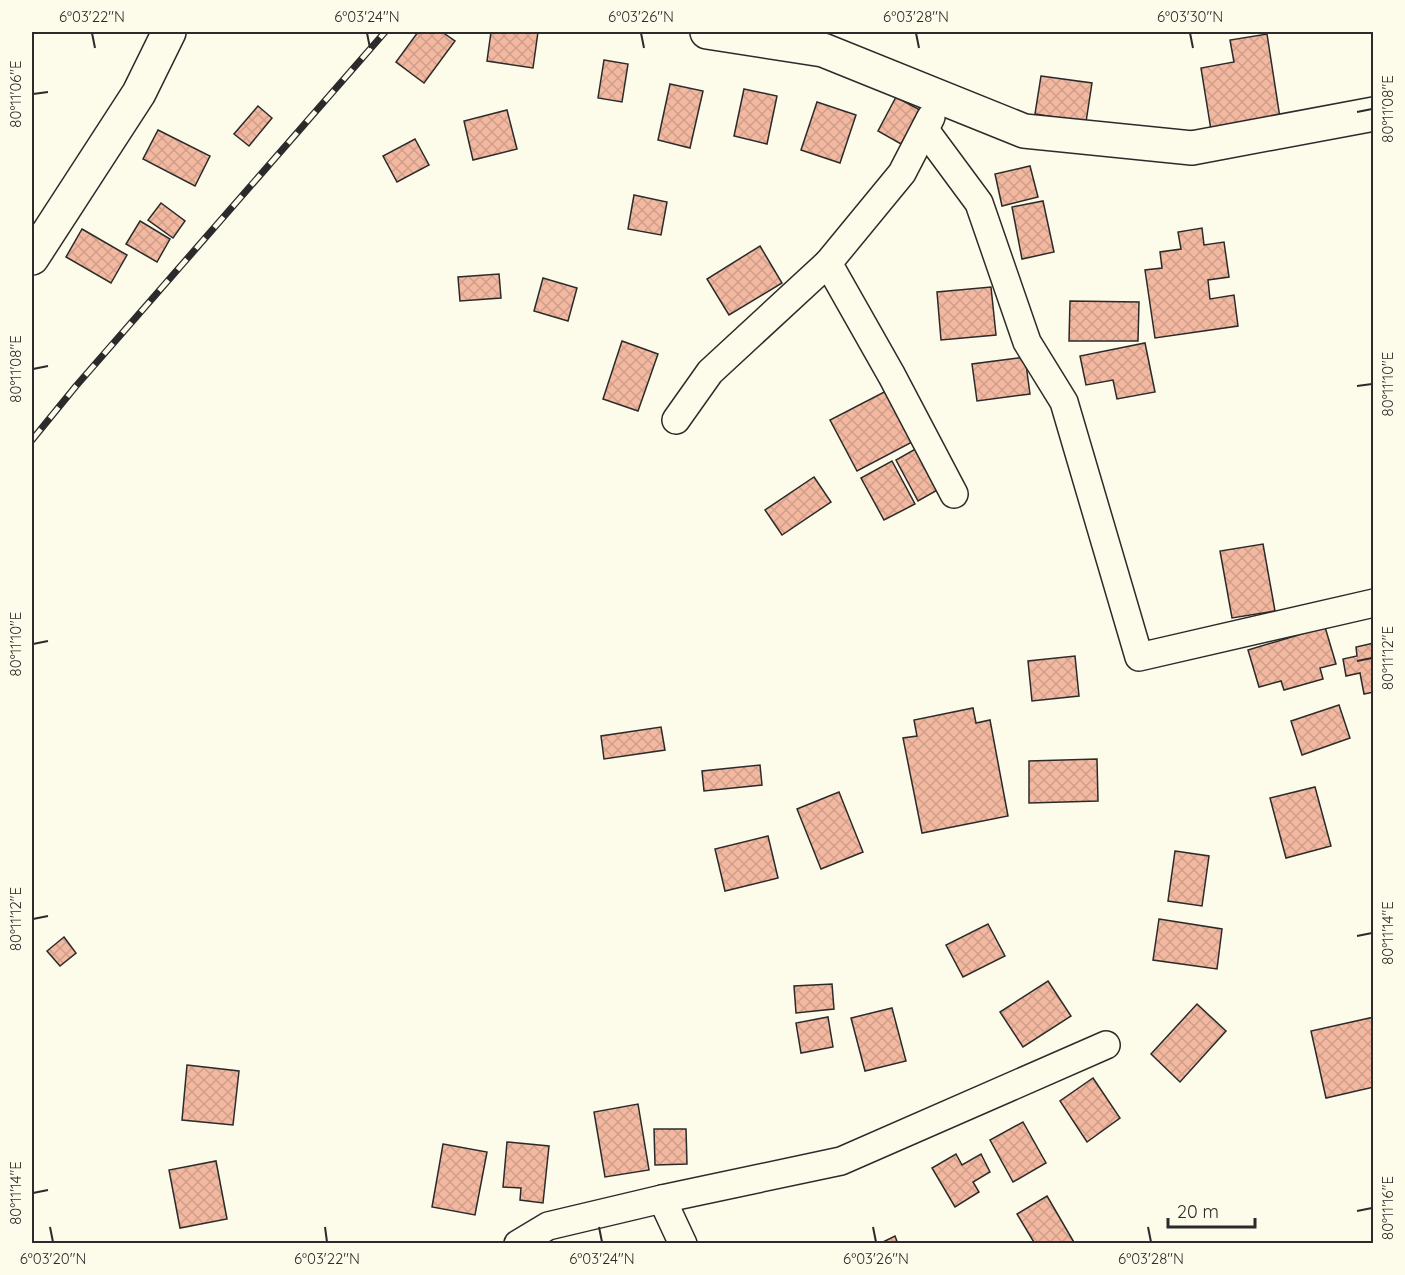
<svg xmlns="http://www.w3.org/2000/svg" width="1405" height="1275" font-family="Quicksand,sans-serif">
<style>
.building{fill:url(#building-cross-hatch);stroke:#2b2b2b;stroke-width:1.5}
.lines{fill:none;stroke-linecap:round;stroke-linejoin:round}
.minor-casing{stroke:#2b2b2b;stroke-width:30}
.tertiary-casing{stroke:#2b2b2b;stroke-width:36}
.secondary-casing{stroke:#2b2b2b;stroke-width:36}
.minor{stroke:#fdfbea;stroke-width:27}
.tertiary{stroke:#fdfbea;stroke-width:33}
.secondary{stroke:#fdfbea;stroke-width:33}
.rail-casing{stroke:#2b2b2b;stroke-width:7}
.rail{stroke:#fdfbea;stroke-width:4.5;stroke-dasharray:14;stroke-linecap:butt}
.ticks{fill:none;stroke:#2b2b2b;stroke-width:2}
.neatline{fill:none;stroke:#2b2b2b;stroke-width:2}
.ticks-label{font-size:15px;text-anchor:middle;fill:#2b2b2b}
</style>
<defs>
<pattern id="building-cross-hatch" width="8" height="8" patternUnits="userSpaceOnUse" patternTransform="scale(1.5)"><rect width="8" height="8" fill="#f2b8a0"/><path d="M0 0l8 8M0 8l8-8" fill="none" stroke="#d09e8a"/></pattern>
</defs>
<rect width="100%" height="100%" fill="#fdfbea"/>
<g class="building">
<path d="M418,32H442L455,41L424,83L396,62Z"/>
<path d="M491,32H538L533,68L487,61Z"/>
<path d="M1267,34L1280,118L1211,130L1201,68L1234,62L1230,40Z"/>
<path d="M604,60L628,64L622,102L598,98Z"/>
<path d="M1041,76L1092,83L1086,122L1035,114Z"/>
<path d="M670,84L703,91L690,148L658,140Z"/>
<path d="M744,89L777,96L767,144L734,136Z"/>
<path d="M896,97L920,110L901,144L878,131Z"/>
<path d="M817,102L856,115L840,163L801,150Z"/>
<path d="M258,106L272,118L249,146L234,134Z"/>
<path d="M507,110L517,149L473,160L464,121Z"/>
<path d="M158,130L210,156L195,186L143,159Z"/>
<path d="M415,139L429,165L397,182L383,156Z"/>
<path d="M1030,166L1038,197L1002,206L995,174Z"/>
<path d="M634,195L667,202L661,235L628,229Z"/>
<path d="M1043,201L1054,252L1022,259L1012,207Z"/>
<path d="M161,203L185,221L173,238L148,220Z"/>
<path d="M140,221L170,239L157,262L126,244Z"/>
<path d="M1202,228L1204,245L1224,242L1229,277L1208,280L1210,299L1234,295L1238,326L1155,338L1145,270L1162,268L1160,252L1181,249L1178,232Z"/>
<path d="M82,229L127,255L111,283L66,257Z"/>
<path d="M760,246L782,283L729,315L707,279Z"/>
<path d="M499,274L501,298L460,301L458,277Z"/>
<path d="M543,278L577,288L568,321L534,311Z"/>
<path d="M991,287L996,335L941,340L937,292Z"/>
<path d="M1070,301L1139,302L1138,341H1069Z"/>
<path d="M622,341L658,354L638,411L603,399Z"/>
<path d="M1145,343L1155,392L1117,399L1113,380L1086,385L1080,356Z"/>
<path d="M1025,357L1030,394L977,401L972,364Z"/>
<path d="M890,389L916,440L857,471L830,420Z"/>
<path d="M919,447L941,488L918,501L896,460Z"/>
<path d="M892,461L915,504L884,520L861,478Z"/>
<path d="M814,477L831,502L782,535L765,510Z"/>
<path d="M1263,544L1275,611L1232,618L1220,551Z"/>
<path d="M1325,627L1336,664L1320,668L1323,679L1284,690L1281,681L1259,687L1248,650Z"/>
<path d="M1374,643V692L1364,694L1360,673L1346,676L1343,659L1357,656L1356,647Z"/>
<path d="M1075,656L1079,696L1032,701L1028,661Z"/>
<path d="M1339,705L1350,738L1302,755L1291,721Z"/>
<path d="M973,708L976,723L990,720L1008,816L922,833L903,738L917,736L914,720Z"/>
<path d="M661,727L665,750L604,759L601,736Z"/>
<path d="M1097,759L1098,801L1029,803V761Z"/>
<path d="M760,765L762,785L704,791L702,771Z"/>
<path d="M1315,787L1331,846L1286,858L1270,798Z"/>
<path d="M839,792L863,852L821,869L797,809Z"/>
<path d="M768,836L778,878L725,891L715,849Z"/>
<path d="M1175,851L1209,856L1202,906L1168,901Z"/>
<path d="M1159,919L1222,929L1217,969L1153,960Z"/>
<path d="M988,924L1005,956L963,977L946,945Z"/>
<path d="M64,937L76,953L60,966L47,951Z"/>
<path d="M1048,981L1071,1016L1023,1047L1000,1012Z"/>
<path d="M832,984L834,1009L796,1013L794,986Z"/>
<path d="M1197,1004L1226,1031L1180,1082L1151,1054Z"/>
<path d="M892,1008L906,1061L865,1071L851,1018Z"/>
<path d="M828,1017L833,1047L801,1053L796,1023Z"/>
<path d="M1374,1017V1087L1326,1098L1311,1031Z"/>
<path d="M187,1065L239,1071L233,1125L182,1120Z"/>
<path d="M1093,1078L1120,1118L1087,1142L1060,1101Z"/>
<path d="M638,1104L649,1170L605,1177L594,1112Z"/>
<path d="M1023,1122L1046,1163L1013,1182L990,1140Z"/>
<path d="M654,1129H686L687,1164L655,1165Z"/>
<path d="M507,1142L549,1146L543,1203L520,1200L521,1188L503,1187Z"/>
<path d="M443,1144L487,1152L475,1215L432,1207Z"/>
<path d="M956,1154L962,1165L981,1154L990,1172L973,1182L979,1192L955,1207L932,1168Z"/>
<path d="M216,1161L227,1219L180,1228L169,1170Z"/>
<path d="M1047,1196L1075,1244H1035L1017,1214Z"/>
<path d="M895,1236L898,1244H879Z"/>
</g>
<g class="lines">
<g class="minor-casing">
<g id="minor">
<path d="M925,130L979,203L1027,342L1064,402L1139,657L1374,603"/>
<path d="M828,263L892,376L954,494"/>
<path d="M676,420L710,372L828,263L902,173L931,117"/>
<path d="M662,1199L683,1244"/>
<path d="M518,1244L548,1226L662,1199L841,1161L1106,1045"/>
</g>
</g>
<g class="tertiary-casing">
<path id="tertiary" d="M707,32L823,50L1024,131L1192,148L1374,114"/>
</g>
<g class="secondary-casing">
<path id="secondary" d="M32,258L139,93L169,32"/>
</g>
<use href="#minor" class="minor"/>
<use href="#tertiary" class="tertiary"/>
<use href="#secondary" class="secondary"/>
<g class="rail-casing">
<path id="rail" d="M32,440L76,386L385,32"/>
</g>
<use href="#rail" class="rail"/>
</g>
<path class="ticks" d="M92,33L95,48M367,33L370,48M641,33L644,48M916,33L919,48M1190,33L1193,48M33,94L48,92M1357,112L1372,109M33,369L48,366M1357,386L1372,384M33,644L48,641M1357,661L1372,658M33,919L48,916M1357,936L1372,933M33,1193L48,1190M1357,1211L1372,1208M50,1227L53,1242M325,1227L327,1242M599,1227L602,1242M873,1227L876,1242M1148,1227L1151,1242"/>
<rect width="1405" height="1275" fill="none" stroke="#fdfbea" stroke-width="66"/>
<path d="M1168 1218v9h87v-9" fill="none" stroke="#2b2b2b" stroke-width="3"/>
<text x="1177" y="1218" font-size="18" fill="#2b2b2b" stroke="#fdfbea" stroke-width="4.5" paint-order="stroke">20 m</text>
<rect x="33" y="33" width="1339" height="1209" class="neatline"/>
<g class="ticks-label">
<text x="92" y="22">6°03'22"N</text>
<text x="367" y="22">6°03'24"N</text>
<text x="641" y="22">6°03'26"N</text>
<text x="916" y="22">6°03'28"N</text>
<text x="1190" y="22">6°03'30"N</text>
<text transform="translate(16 94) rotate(-90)" y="5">80°11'06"E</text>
<text transform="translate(1388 109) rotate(-90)" y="5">80°11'08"E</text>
<text transform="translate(16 369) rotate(-90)" y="5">80°11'08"E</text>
<text transform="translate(1388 384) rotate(-90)" y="5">80°11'10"E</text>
<text transform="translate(16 644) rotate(-90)" y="5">80°11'10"E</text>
<text transform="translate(1388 658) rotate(-90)" y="5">80°11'12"E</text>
<text transform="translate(16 919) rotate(-90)" y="5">80°11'12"E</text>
<text transform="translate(1388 933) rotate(-90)" y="5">80°11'14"E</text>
<text transform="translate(16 1193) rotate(-90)" y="5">80°11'14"E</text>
<text transform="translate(1388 1208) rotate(-90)" y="5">80°11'16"E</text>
<text x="53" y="1264">6°03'20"N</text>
<text x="327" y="1264">6°03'22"N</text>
<text x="602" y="1264">6°03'24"N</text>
<text x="876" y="1264">6°03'26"N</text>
<text x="1151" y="1264">6°03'28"N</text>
</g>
</svg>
